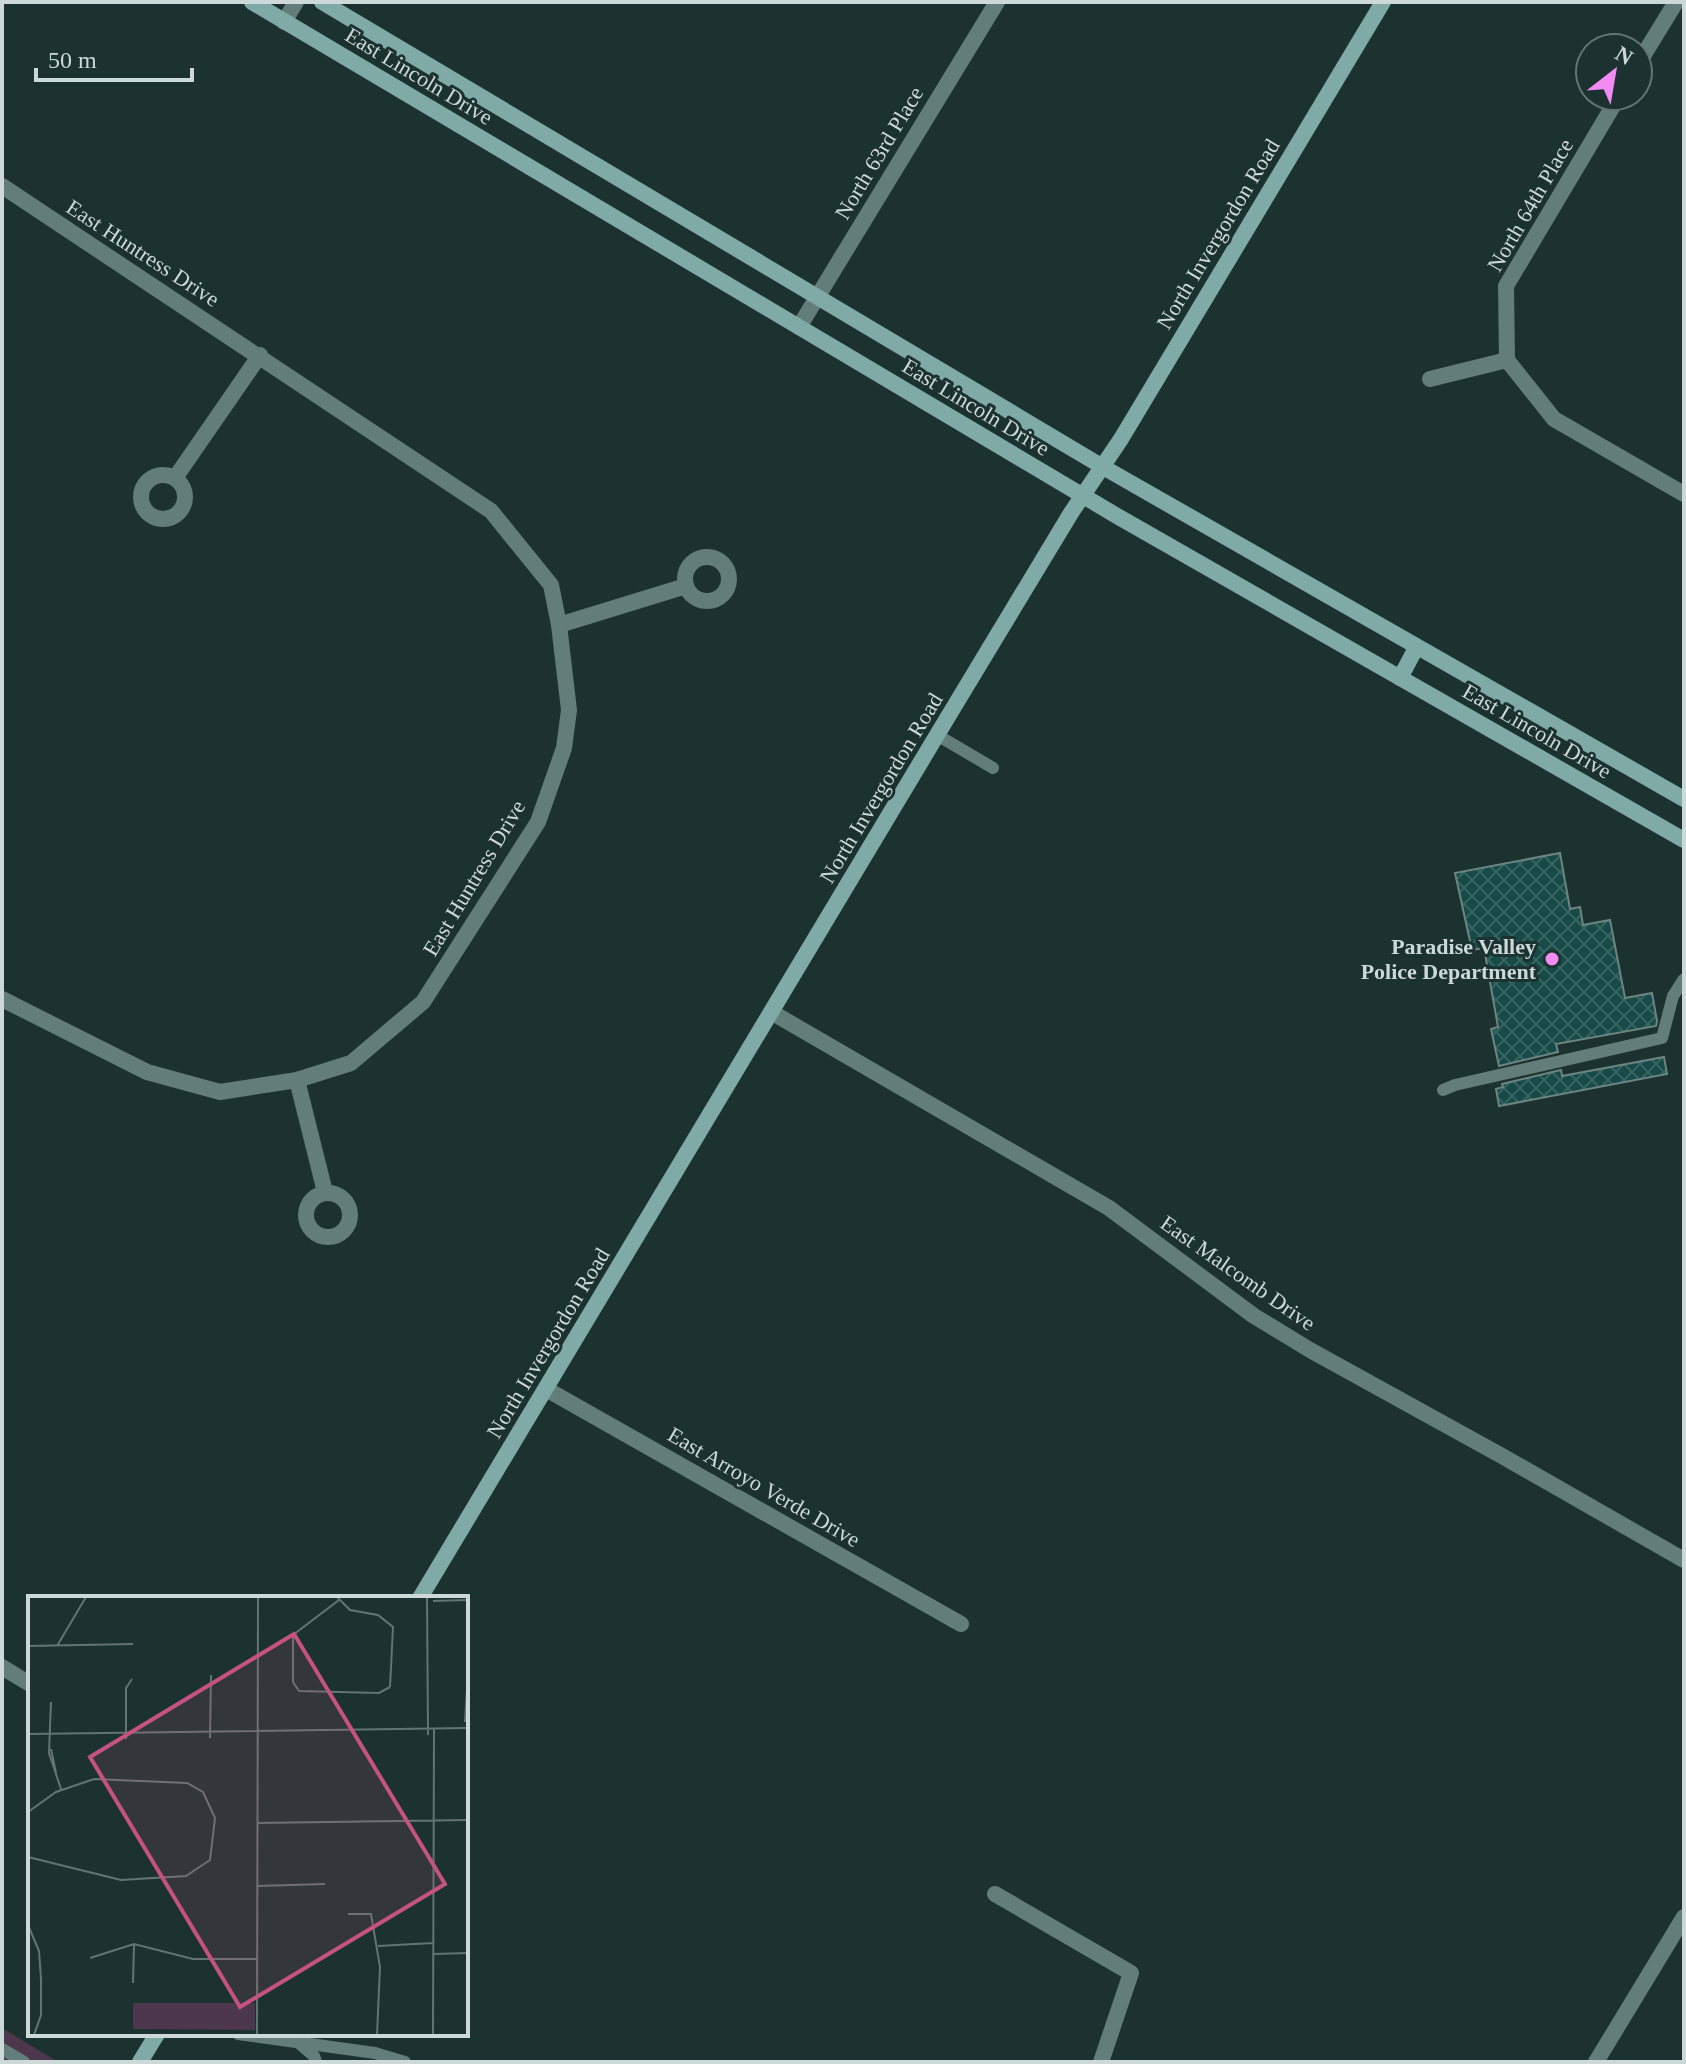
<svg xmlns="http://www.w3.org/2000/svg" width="1686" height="2064" font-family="'Times New Roman',serif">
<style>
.pitch{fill:#4d374d}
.building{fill:url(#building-cross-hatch);stroke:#6c8582;stroke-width:2}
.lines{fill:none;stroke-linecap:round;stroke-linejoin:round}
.lane{stroke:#637d7a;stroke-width:12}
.street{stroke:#637d7a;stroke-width:16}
.secondary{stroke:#7faaa5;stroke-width:16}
.poi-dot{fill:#f28af3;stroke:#1b3230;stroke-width:3}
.labels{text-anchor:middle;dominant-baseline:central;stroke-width:6;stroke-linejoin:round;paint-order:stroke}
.street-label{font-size:22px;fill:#ccd9d8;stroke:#1b3230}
.poi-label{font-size:22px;font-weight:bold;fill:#ccd9d8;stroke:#1b3230;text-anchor:end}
.inset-road{fill:none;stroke:#627573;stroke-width:2}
.view{fill:#c55280;fill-opacity:0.15;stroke:#c55280;stroke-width:4}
.inset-edge{fill:none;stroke:#ccd9d8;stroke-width:4}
</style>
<defs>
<pattern id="building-cross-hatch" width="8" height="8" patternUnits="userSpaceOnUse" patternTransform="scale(2)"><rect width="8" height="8" fill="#174b47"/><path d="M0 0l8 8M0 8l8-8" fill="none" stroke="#386461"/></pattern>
</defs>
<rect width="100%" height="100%" fill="#1b3230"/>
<path class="pitch" d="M2,2028L58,2062H2Z"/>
<g class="building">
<path d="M1560,853L1570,909L1580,907L1583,925L1610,920L1625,998L1652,993L1657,1021L1656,1026L1556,1044L1558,1052L1499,1066L1491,1029L1498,1027L1484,948L1472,950L1455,873Z"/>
<path d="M1664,1057L1667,1074L1499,1106L1496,1089L1503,1087L1502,1084L1561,1070L1562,1076Z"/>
</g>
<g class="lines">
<g class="lane">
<path d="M937,735L993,768"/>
<path d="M1443,1090L1455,1085L1662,1038L1673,996L1684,979"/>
<path d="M238,2034L375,2053L405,2062"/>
<path d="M300,2044L314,2056L316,2062"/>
<path d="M2,2049L24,2062"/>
</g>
<g class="street">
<path d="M284,22L296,2"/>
<path d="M1638,64L1676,2"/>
<path d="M2,186L491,511L551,585L559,625L569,710L564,748L538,822L423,1002L351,1063L297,1080L220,1092L147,1072L2,999"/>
<path d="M799,327L997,2"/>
<path d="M1507,360L1506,286L1619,96"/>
<path d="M1507,360L1554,419L1684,494"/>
<path d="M1430,379L1507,360"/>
<circle cx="163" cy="497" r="22"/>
<path d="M175,478L260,355"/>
<circle cx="707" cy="579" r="22"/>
<path d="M559,625L686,586"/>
<path d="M773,1013L1109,1208L1254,1316L1310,1350L1502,1456L1684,1560"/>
<path d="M297,1080L325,1192"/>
<circle cx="328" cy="1215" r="22"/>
<path d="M546,1389L961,1624"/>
<path d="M2,1667L30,1684"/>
<path d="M995,1894L1131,1973L1101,2062"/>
<path d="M1596,2062L1684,1917"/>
</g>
<g class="secondary">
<path d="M252,2L1117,516L1684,840"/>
<path d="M322,2L1103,467L1684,799"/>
<path d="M1400,678L1416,648"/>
<path d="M420,1598L937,735L1071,513L1121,439L1383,2"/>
<path d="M140,2062L157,2034"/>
</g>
</g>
<circle class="poi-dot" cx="1552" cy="959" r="8"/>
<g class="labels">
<g class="street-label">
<text transform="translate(419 76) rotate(31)">East Lincoln Drive</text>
<text transform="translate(879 153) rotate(-59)">North 63rd Place</text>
<text transform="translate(1530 205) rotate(-60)">North 64th Place</text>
<text transform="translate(1218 234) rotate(-59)">North Invergordon Road</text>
<text transform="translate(143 253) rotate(33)">East Huntress Drive</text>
<text transform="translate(976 407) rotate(31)">East Lincoln Drive</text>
<text transform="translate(1537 731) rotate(30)">East Lincoln Drive</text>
<text transform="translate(881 788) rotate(-59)">North Invergordon Road</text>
<text transform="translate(474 878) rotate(-59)">East Huntress Drive</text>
<text transform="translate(1238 1273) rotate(35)">East Malcomb Drive</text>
<text transform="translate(548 1343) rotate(-59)">North Invergordon Road</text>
<text transform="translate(764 1487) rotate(30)">East Arroyo Verde Drive</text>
</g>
<g class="poi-label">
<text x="1536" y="946">Paradise Valley<tspan x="1536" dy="25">Police Department</tspan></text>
</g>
</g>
<g transform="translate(28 1596)">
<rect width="440" height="440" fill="#1b3230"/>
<path d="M105,407H227V434L105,433Z" fill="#4d374d"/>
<path class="inset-road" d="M309,1L322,14L350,19L365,31L362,91M399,1L400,139M405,5L440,4M0,50L105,48M29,50L58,1M271,95L265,86V39L311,4M271,95L351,97L362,91M23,106L21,157L33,193M437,126L440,75M0,138L440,132M182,142L183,79M98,143V92L104,83M23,153L28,177M0,216L28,196L66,183L159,187L175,196L187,222L182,264L158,280L93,284L0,261M229,227L440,224M229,290L297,288M320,318H343L352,371L349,439M0,329L11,355L13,383V419L6,439M350,350L405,347M405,358L440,357M62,362L106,348L165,363H229M105,387L106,348M229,439L230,1M405,439L406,133"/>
<path class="view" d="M266,38L417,288L212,411L62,161Z"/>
<rect width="440" height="440" class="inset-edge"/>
</g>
<rect width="1686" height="2064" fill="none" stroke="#ccd9d8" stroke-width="8"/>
<g transform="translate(1614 72) rotate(31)"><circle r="38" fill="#1b3230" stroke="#627573" stroke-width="2"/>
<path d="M0-6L14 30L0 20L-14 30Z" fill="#f28af3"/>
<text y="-12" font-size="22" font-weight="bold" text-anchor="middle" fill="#ccd9d8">N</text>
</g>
<path d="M36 68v12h156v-12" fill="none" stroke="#ccd9d8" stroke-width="4"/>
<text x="48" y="68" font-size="24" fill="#ccd9d8" stroke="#1b3230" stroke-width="6" paint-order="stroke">50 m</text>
</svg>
